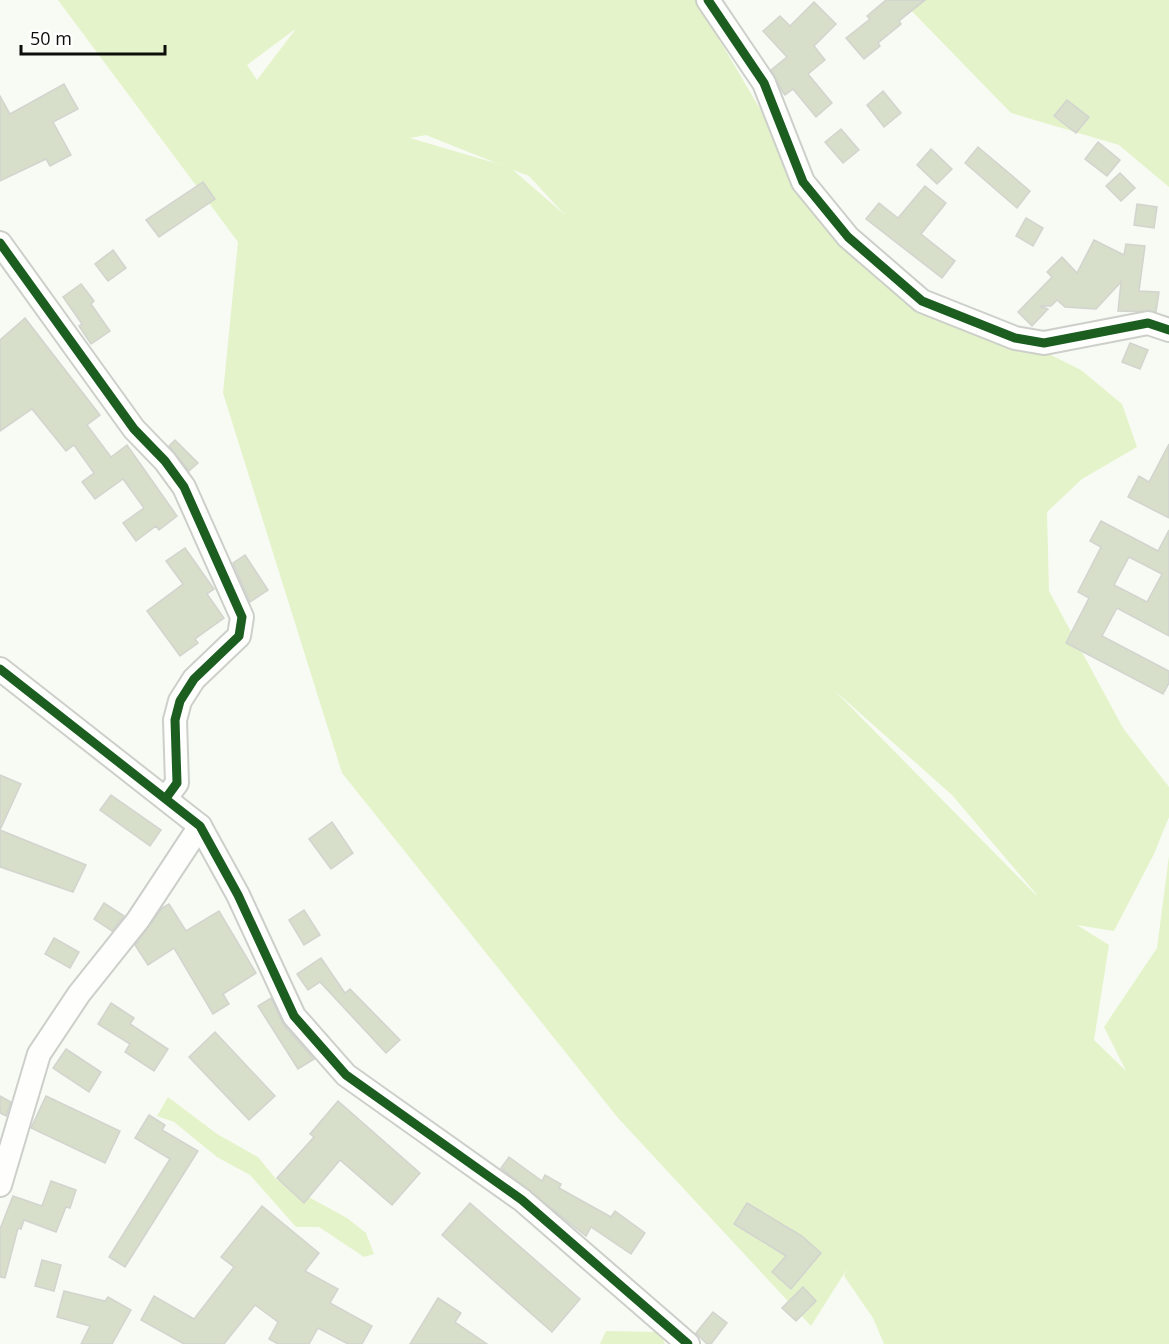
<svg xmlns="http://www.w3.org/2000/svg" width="1169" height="1344" font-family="'Open Sans',sans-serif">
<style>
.green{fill:#e4f3c9;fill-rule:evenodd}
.building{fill:#d7dec9;stroke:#d2d4cf;stroke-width:1.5;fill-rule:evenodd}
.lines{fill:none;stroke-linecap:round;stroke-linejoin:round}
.minor-casing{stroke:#cdcfca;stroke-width:26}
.minor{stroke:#fefefd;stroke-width:22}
.cycleway-casing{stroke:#fff;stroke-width:13}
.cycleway{stroke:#1b5e20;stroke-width:9}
</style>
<rect width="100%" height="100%" fill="#f8fbf4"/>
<g class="green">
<path d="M58,0H696L803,182L893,276L1081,370L1122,404L1137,447L1082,479L1047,512L1049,591L1123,728L1169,787V817L1154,854L1114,931L1077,925L1109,945L1094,1040L1126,1071L1104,1027L1157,948L1169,856V1344H884L873,1318L844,1276L847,1269L811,1326L618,1118L342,773L223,393L238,242ZM294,30H295L257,80L247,65ZM426,135L501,165H502L410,138ZM513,170L529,176L565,215ZM834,690L952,795L1037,895H1036Z"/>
<path d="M901,0H1169V187L1119,145L1011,113Z"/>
<path d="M168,1097L217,1134L258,1157L276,1179L347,1218L366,1233L374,1254L364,1257L319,1227H296L250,1175L217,1157L174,1122L157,1116Z"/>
<path d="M606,1331L660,1332L665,1344H600Z"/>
</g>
<g class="building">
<path d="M886,0H925L899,21L901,24L878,43L880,46L864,59L846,38L870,19L867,16Z"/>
<path d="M814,2L836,24L814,46L825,60L808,74L832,103L816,117L793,89L785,95L782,91L771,70L787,57L763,31L780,16L790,26Z"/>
<path d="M64,84L78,109L53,122L71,155L50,166L46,159L0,181V96L10,114Z"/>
<path d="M883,91L901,113L884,127L867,105Z"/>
<path d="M1067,100L1089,117L1076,133L1054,116Z"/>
<path d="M841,129L859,150L843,163L825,142Z"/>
<path d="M1098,142L1120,160L1107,176L1085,159Z"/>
<path d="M978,147L1030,191L1017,208L965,163Z"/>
<path d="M931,149L952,169L937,184L917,165Z"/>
<path d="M1120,173L1135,188L1121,201L1106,186Z"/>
<path d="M203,182L215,199L159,237L146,220Z"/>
<path d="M925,186L946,203L921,234L955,261L942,278L866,219L879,203L898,218Z"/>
<path d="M1137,204L1157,207L1154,228L1134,225Z"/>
<path d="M1026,218L1043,228L1033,246L1016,236Z"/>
<path d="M1094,240L1124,255L1126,244L1145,246L1139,291L1159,292L1156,312L1118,311L1121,282L1096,309L1065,307L1057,300L1051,306H1040L1048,309L1032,326L1018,312L1052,277L1047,272L1062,257L1077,273Z"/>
<path d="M113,250L126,268L108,281L95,264Z"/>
<path d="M81,284L94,301L91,304L110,331L91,344L79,326L82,324L63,297Z"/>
<path d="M25,318L100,415L87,425L111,457L127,445L177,516L159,530L156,526L136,541L123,523L144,508L123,479L95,499L82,482L94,473L74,445L66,451L32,409L0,431V340Z"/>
<path d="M1130,343L1148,350L1140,369L1122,362Z"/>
<path d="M175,440L198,463L189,471L169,446Z"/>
<path d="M1169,444V518L1128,497L1139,476L1149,482Z"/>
<path d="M1101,521L1158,551L1169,530V636L1117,608L1102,636L1169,671V683L1163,694L1066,643L1089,598L1078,592L1101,547L1090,541ZM1129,557L1162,574L1147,602L1114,585Z"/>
<path d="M185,548L214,589L207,594L224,618L195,639L198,643L180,656L147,611L183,584L166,561Z"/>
<path d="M245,555L268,590L250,602L233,563Z"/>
<path d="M0,775L21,784L0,830L86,865L73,892L0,867Z"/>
<path d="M111,795L161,830L150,846L100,810Z"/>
<path d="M332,822L353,853L331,869L309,839Z"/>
<path d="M104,903L124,916L112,931L94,919Z"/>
<path d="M169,904L186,931L219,911L256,973L223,994L229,1004L213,1014L174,948L148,965L135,945L162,908Z"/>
<path d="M304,910L320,935L304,945L289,920Z"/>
<path d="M54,938L79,952L70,968L45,954Z"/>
<path d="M321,958L345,993L350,989L400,1040L386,1053L320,982L308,990L297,974Z"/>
<path d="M271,998L284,1025L314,1059L298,1069L258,1006Z"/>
<path d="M111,1003L134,1018L130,1024L168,1049L154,1071L125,1052L130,1044L98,1024Z"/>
<path d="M215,1032L275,1096L249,1120L189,1057Z"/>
<path d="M66,1049L101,1072L89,1092L53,1068Z"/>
<path d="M0,1096L11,1102L6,1116L0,1113Z"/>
<path d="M46,1096L120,1131L105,1163L31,1128Z"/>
<path d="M338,1101L420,1173L392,1205L340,1160L304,1203L277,1178L314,1137L310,1134Z"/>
<path d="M149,1115L165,1125L162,1130L198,1151L125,1267L109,1257L170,1159L135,1138Z"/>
<path d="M509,1157L542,1181L545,1175L561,1184L559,1188L584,1202L611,1217L615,1211L645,1233L631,1254L591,1227L586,1236L501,1168Z"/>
<path d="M51,1181L76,1190L70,1208L66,1207L56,1232L24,1220L21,1229L18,1228L5,1278L0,1277V1229L13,1196L42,1206Z"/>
<path d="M470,1203L580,1299L552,1332L442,1235Z"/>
<path d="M747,1203L802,1236L821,1253L791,1289L772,1272L786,1256L734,1224Z"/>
<path d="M262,1206L319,1253L305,1271L338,1289L330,1303L372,1326L362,1344H348L318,1328L309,1344H278L269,1339L278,1322L255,1305L224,1344H184L141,1320L154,1296L194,1319L234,1267L221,1257Z"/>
<path d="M42,1260L61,1265L54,1291L35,1286Z"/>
<path d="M803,1287L816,1301L796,1321L782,1308Z"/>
<path d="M64,1291L105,1301L108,1297L131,1310L112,1344H81L90,1326L57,1317Z"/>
<path d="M438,1298L461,1313L455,1322L487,1344H410Z"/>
<path d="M713,1312L727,1323L711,1344H707L696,1333Z"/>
</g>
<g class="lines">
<g class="minor-casing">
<g id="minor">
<path d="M708,0L764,83L803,182L848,237L922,301L1015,338L1044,343L1148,323L1169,330"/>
<path d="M0,243L134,429L165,461L184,487L242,617L239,636L194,679L180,701L175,720L177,783L166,798"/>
<path d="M0,669L200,826L238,895L294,1016L346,1075L522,1200L688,1344"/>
<path d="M0,1185L39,1054L79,994L138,920L200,826"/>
</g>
</g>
<use href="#minor" class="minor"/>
<g class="cycleway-casing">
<g id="cycleway">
<path d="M708,0L764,83L803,182L848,237L922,301L1015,338L1044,343L1148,323L1169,330"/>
<path d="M0,243L134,429L165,461L184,487L242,617L239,636L194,679L180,701L175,720L177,783L166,798"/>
<path d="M0,669L200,826L238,895L294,1016L346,1075L522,1200L688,1344"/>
</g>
</g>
<use href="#cycleway" class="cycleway"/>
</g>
<path d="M21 45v9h144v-9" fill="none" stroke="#0c0e0a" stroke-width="3"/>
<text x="30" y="45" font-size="18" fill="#0c0e0a" stroke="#ffffff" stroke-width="4.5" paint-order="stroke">50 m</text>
</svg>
